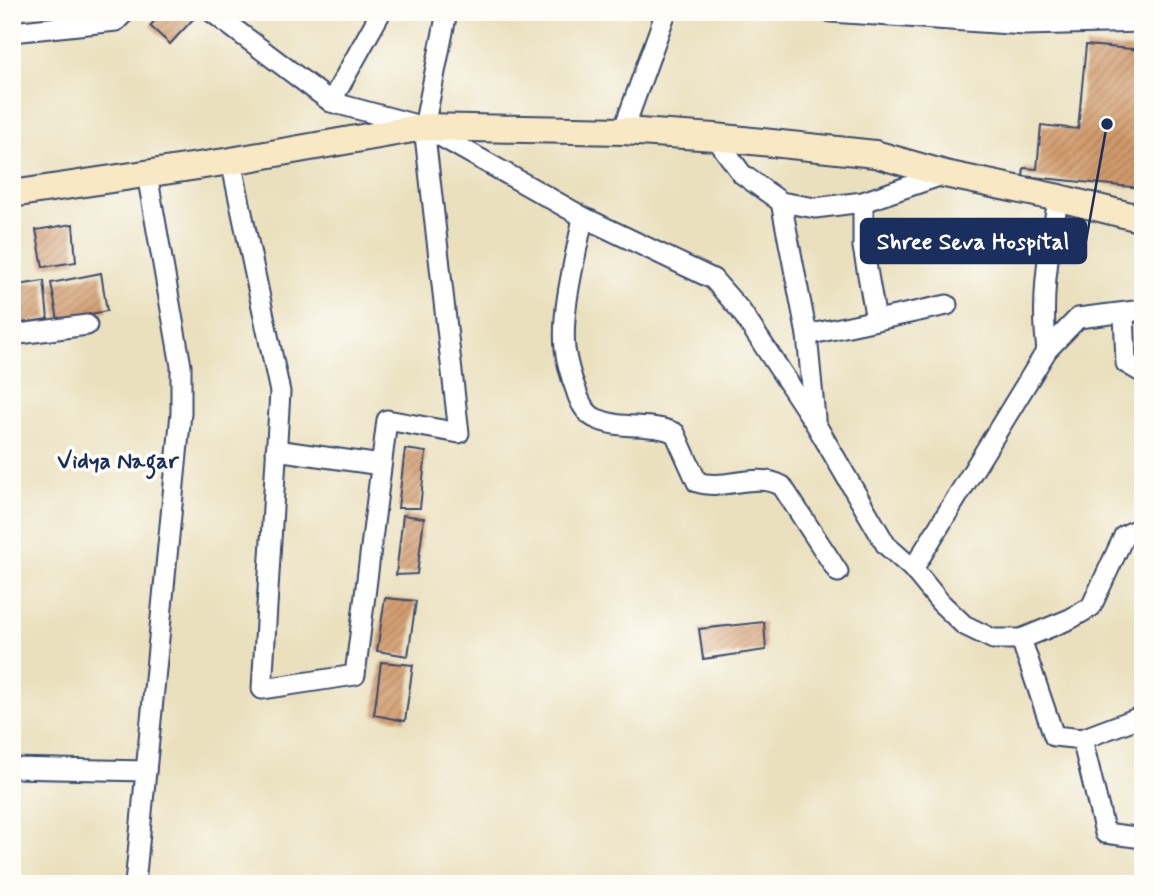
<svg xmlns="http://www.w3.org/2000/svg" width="1155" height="896" font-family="Mynerve,sans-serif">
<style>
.building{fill:url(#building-hatch)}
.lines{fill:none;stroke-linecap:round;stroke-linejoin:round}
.street-casing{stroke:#3a4a6c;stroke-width:23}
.secondary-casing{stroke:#3a4a6c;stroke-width:30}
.street{stroke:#fff;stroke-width:19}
.secondary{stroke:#f8e8c3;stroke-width:26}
.labels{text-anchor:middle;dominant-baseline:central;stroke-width:7;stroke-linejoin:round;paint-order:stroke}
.neighbourhood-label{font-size:23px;font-weight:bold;fill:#1b2f5e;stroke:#fdfcf7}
.leader{fill:none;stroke:#1b2f5e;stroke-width:2.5}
.callout-dot{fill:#1b2f5e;stroke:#fdfcf7;stroke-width:2.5}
.callout{fill:#1b2f5e;stroke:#1b2f5e;stroke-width:2.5}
.callout-label{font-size:23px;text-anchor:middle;font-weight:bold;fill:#fff}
</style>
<defs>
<pattern id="building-hatch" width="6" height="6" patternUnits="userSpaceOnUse" patternTransform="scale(1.75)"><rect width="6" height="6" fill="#d19a6a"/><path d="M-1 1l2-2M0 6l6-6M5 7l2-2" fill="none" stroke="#a97e5a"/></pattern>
</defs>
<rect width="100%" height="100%" fill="#fdfcf7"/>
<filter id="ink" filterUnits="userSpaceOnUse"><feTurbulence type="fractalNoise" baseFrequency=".0143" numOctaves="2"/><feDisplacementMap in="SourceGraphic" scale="14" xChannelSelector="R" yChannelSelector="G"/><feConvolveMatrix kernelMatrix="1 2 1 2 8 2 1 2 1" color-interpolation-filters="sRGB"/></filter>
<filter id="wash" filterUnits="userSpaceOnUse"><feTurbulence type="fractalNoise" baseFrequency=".00686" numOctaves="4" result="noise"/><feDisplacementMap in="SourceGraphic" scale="28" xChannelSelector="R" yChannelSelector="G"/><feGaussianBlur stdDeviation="1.57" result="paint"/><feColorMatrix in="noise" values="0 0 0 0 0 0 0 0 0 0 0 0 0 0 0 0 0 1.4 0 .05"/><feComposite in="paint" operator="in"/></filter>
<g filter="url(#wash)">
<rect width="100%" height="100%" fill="#eae0bd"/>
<g id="blocks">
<g class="building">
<path d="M162,12H194L197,15L170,44L150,26Z"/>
<path d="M1086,45L1143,50L1141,188L1023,176L1024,168L1037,169L1041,125L1078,129Z"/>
<path d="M73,224L76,262L43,267L36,230Z"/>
<path d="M17,231L20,269L12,270V232Z"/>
<path d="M101,273L107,311L58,320L51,283Z"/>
<path d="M44,281L48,319L15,324L12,286Z"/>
<path d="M405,449L426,452L420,508H398Z"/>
<path d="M403,515L424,518L417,574L396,575Z"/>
<path d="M385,598L416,601L408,656L377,651Z"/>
<path d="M764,622L766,650L703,659L699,629Z"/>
<path d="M381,662L413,665L405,721L374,715Z"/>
</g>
</g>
</g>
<g filter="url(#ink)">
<use href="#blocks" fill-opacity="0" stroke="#3a4a6c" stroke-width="2"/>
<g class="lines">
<g class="street-casing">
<g id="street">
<path d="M212,12L331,102L424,127L583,217L713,279L741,311L815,423L886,545L913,569L940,602L964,625L993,639H1021L1054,736L1082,739L1105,833L1143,838"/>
<path d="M831,12L1025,25L1143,22"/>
<path d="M12,32L116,21L125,12"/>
<path d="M331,102L381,12"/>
<path d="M623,131L666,12"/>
<path d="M715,137L742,174L781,202L815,208L863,202L945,174"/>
<path d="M231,161L280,392L262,689L355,675L387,420L459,433L424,127L447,12"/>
<path d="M781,202L807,335L815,418"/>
<path d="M863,202V247L876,320"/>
<path d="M583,217C576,257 561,308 565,349C567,363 571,377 576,390C579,401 586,415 597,419C622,430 650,422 675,433L697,482C725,491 756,471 782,486L838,572"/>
<path d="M1124,313L1126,363L1143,373"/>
<path d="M12,335L87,325"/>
<path d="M807,335L947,305"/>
<path d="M1047,350C1040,300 1048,247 1059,198"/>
<path d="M276,450L381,465"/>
<path d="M913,569L1047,350L1078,318L1143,310"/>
<path d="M1021,639L1070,619L1091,607L1124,536L1143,526"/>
<path d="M1082,739L1143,716"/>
<path d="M12,768L146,771"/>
<path d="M135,884L181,413V366L147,174"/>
</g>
</g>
<g class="secondary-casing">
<path id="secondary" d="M12,194L231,161L424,127L623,131L715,137L875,154L945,174L1059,198L1143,219"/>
</g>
<use href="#street" class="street"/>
<use href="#secondary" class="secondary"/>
</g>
</g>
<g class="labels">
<g class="neighbourhood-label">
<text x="118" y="462">Vidya Nagar</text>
</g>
</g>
<path class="leader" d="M1107 124L1086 241"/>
<circle class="callout-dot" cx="1107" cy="124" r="7"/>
<rect class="callout" x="861" y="219" width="225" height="44" rx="7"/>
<g class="callout-label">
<text x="973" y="249">Shree Seva Hospital</text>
</g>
<rect width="1155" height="896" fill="none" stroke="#fdfcf7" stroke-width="42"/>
</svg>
